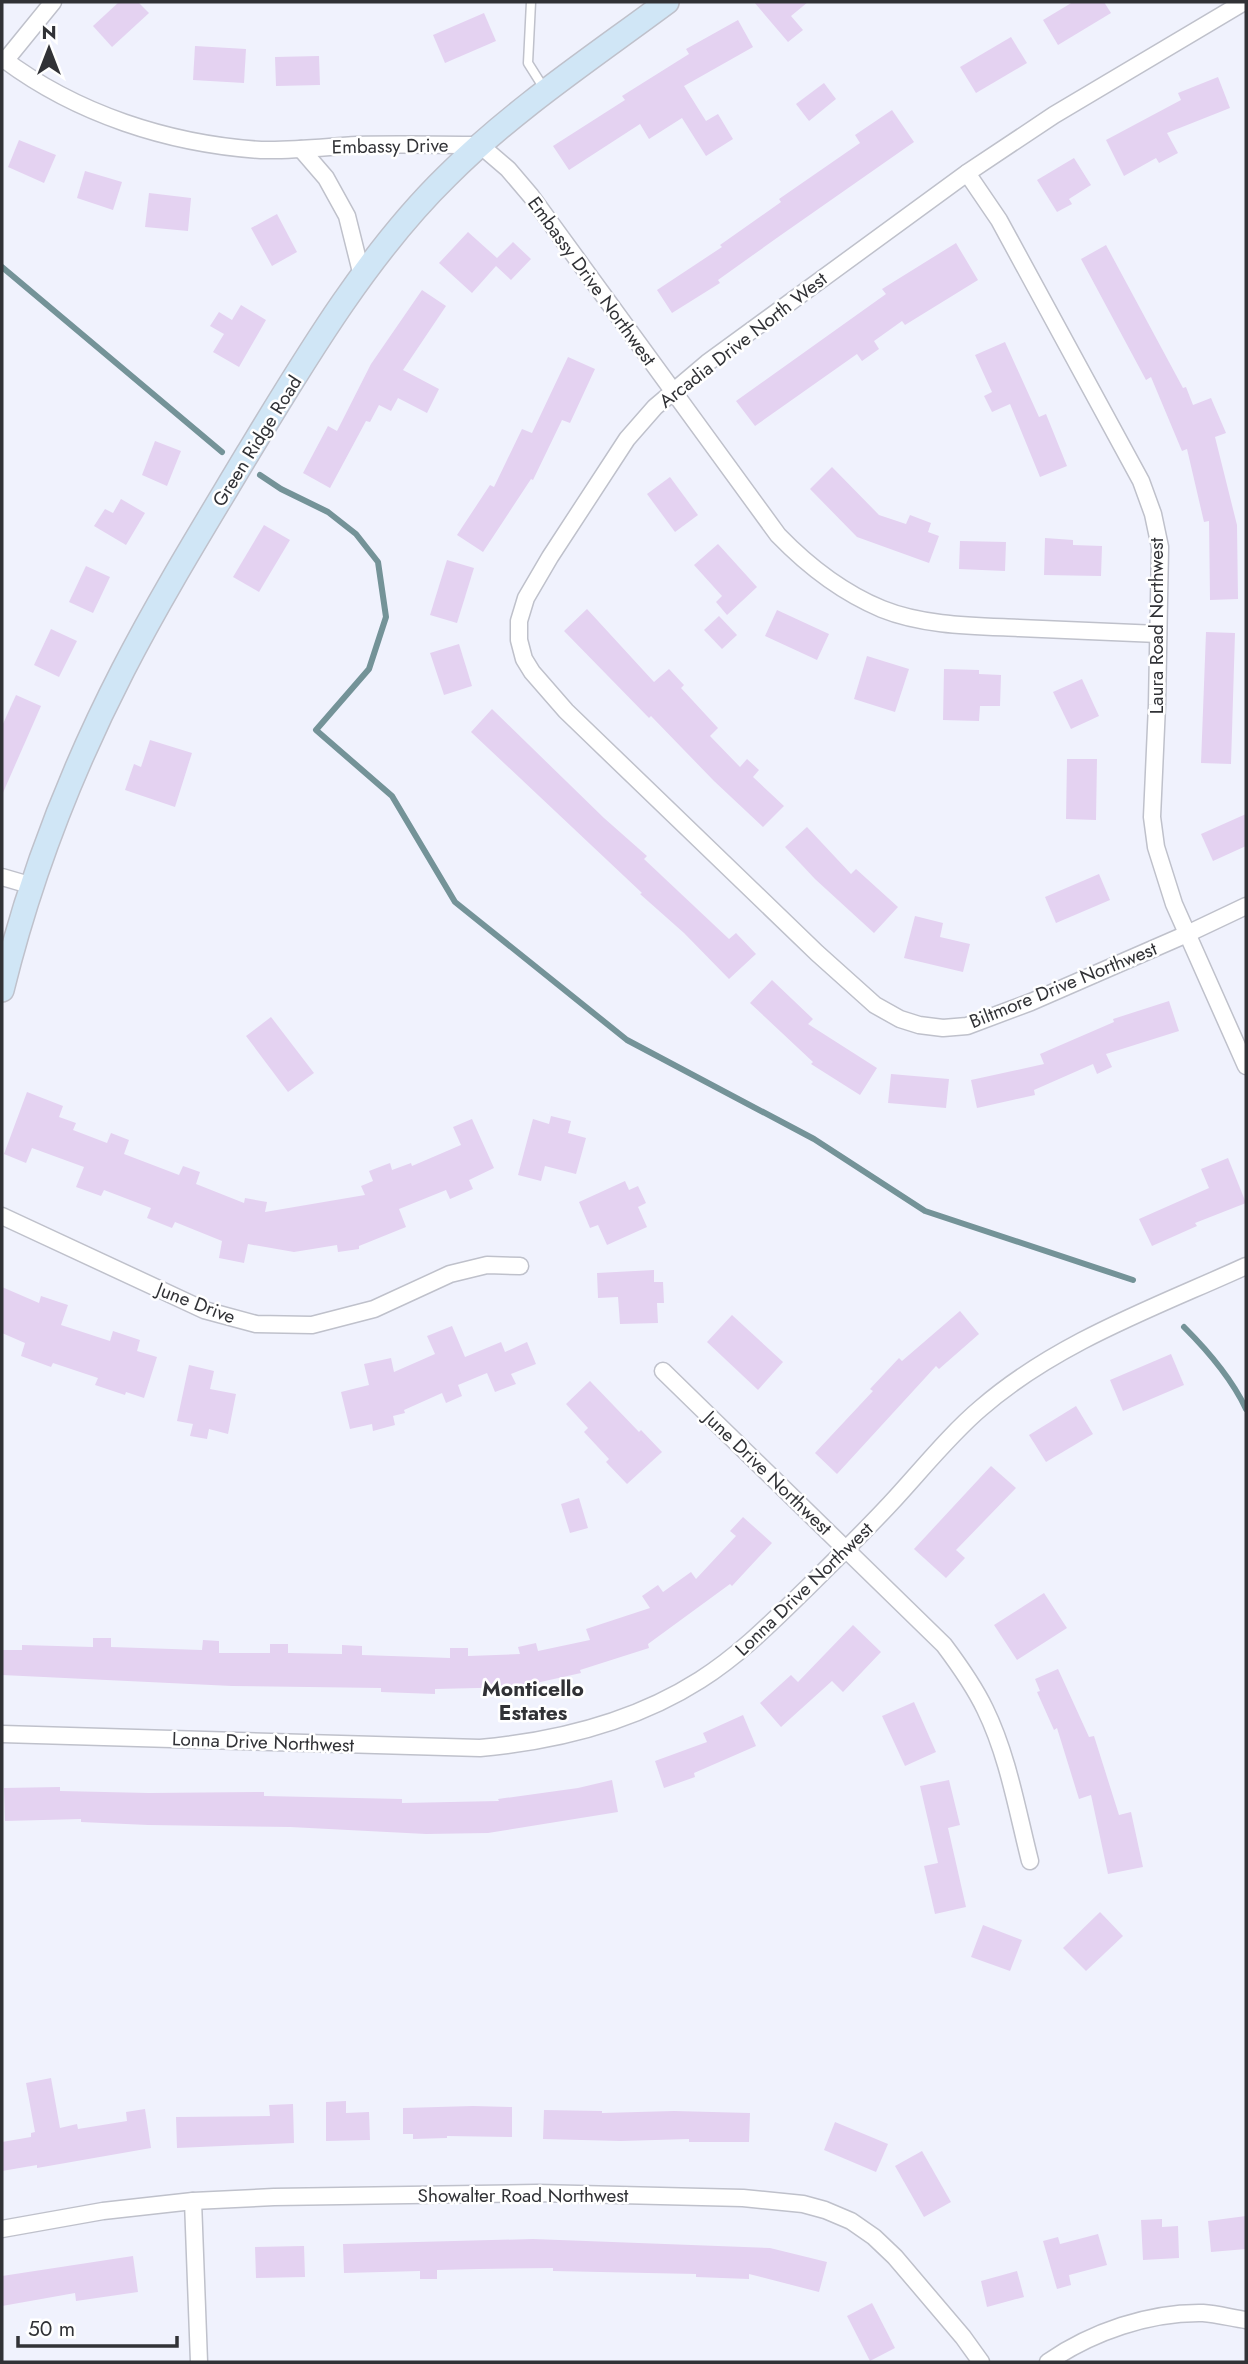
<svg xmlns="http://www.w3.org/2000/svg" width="1248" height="2364" font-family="Jost,sans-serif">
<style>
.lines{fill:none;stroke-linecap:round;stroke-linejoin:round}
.stream{stroke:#749398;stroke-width:6}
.building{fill:#e4d2f1}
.lane-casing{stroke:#bfc1cb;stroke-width:11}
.street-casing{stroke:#bfc1cb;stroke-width:19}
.secondary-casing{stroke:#bfc1cb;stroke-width:26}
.lane{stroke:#fff;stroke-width:8}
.street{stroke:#fff;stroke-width:16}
.secondary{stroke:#d0e6f6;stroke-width:23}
.labels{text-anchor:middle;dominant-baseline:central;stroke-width:5;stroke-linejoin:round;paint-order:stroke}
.street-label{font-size:19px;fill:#313236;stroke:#fff}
.neighbourhood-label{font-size:21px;font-weight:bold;fill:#313236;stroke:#fff}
</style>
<rect width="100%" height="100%" fill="#f0f2fd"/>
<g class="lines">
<g class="stream">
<path d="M2,267L222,452"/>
<path d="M260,475L281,489L328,512L356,534L378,562L386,617L369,669L316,730L392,796L455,902L627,1040L814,1139L925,1211L1133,1280"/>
<path d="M1184,1327C1208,1351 1232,1379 1246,1409"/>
</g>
</g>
<g class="building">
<path d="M119,2H138L149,13L112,47L93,26Z"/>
<path d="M754,2H808L791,16L803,30L788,42Z"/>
<path d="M1073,2H1104L1111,13L1058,45L1043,20Z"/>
<path d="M484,13L496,41L445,63L433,35Z"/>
<path d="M738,20L753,47L684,86L706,121L718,114L733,139L706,156L682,118L649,139L640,124L569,170L553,146L625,100L622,96L689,54L686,49Z"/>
<path d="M1011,37L1027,63L976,93L960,67Z"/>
<path d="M195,46L246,49L244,83L193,80Z"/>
<path d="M319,56L320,85L276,86L275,57Z"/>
<path d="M1218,77L1230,108L1167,133L1178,153L1159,163L1156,158L1124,176L1106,140L1181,100L1178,93Z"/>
<path d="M824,83L836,99L809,121L796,104Z"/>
<path d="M892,110L914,142L781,235L718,280L720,283L672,313L657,290L722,247L720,245L781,202L779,199L860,143L855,135Z"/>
<path d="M19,140L56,155L44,183L8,167Z"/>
<path d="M1074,158L1091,185L1069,199L1072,204L1057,212L1037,180Z"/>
<path d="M85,171L122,182L113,210L77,198Z"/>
<path d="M149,193L191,198L188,231L145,227Z"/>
<path d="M277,214L297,252L272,266L251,228Z"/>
<path d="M468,232L497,258L513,242L531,259L511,280L496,266L472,293L439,263Z"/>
<path d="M956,243L978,280L905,325L902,321L874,341L879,349L862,361L857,354L755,426L736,401L886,294L882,289Z"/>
<path d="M1106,245L1183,388L1186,387L1193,405L1211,398L1226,433L1215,437L1237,525L1238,599L1210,600L1209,521L1204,522L1187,449L1182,451L1151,377L1146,380L1081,259Z"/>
<path d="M422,290L446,306L403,370L439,389L427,413L398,398L391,411L379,405L370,422L366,421L330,488L303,473L328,426L337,431L371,364Z"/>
<path d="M241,305L266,320L239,367L213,352L224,334L210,326L219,312L232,320Z"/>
<path d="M1005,342L1039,417L1046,414L1067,466L1040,477L1010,404L992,412L984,396L992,392L975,355Z"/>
<path d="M568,357L595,369L570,423L562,420L533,480L531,479L483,552L457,535L490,485L494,487L522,429L532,433Z"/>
<path d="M155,441L181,451L167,486L142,475Z"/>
<path d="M832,467L879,515L906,524L910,515L931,523L928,532L939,536L929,563L857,537L810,489Z"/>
<path d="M670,477L698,515L675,532L647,494Z"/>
<path d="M121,499L145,513L126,545L94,526L105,509L113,513Z"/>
<path d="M264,525L290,540L259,592L233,577Z"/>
<path d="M1045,538L1073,540V545L1102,546L1101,576L1044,575Z"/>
<path d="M960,541L1006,542L1005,571L959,569Z"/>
<path d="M718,544L757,587L727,615L716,602L722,596L694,565Z"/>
<path d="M447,560L474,568L457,623L430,615Z"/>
<path d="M86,566L110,577L93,613L69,602Z"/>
<path d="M587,609L654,682L669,669L684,685L681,688L718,728L710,736L740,767L747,759L759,770L753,777L784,806L763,827L714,781L651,716L649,718L564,631Z"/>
<path d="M777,610L829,634L817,660L765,636Z"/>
<path d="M719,616L737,635L722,649L704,630Z"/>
<path d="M51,629L77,641L59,677L34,665Z"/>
<path d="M1206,632L1235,633L1231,764L1201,763Z"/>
<path d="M459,644L472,686L444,695L430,653Z"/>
<path d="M867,656L909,669L895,712L854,699Z"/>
<path d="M944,669L979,670V674L1001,675L1000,706H980L979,721L943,720Z"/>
<path d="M1082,679L1099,716L1071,729L1053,692Z"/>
<path d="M16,695L41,706L2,795V726Z"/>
<path d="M492,709L604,818L647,856L644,859L729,939L736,933L756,954L729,979L684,933L640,894L642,893L471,732Z"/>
<path d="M150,740L192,753L175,807L125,790L134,764L141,767Z"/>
<path d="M1067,759H1097L1096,820L1066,819Z"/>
<path d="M1246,814V846L1213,861L1201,834Z"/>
<path d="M807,827L851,874L856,869L898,907L874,933L815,879L785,847Z"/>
<path d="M1099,874L1110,900L1056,923L1045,897Z"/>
<path d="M915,916L943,923L940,937L970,944L963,972L904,958Z"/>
<path d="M772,980L813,1019L808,1024L877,1068L860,1095L811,1064L813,1062L750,1003Z"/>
<path d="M1169,1001L1179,1031L1106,1054L1112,1067L1097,1074L1093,1064L1034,1090L1035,1095L977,1108L971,1080L1044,1064L1040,1054L1114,1022L1113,1019Z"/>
<path d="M271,1017L314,1073L288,1092L246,1036Z"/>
<path d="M891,1074L949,1079L946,1108L888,1103Z"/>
<path d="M27,1092L63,1106L59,1117L76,1123L73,1130L107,1143L111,1133L129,1140L124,1154L179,1175L183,1166L200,1172L196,1184L244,1203L245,1198L267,1202L265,1212L365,1195L361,1186L373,1181L369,1171L390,1163L392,1170L411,1163L412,1166L461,1145L453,1127L472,1119L494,1168L469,1180L473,1189L450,1199L446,1190L399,1209L406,1227L359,1246V1249L338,1252L337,1245L294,1252L248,1244L244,1263L219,1258L222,1241L175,1222L172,1228L147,1218L151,1208L104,1190L101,1196L76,1187L84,1167L32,1148L26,1163L4,1154Z"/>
<path d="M551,1116L571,1121L568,1133L586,1138L576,1174L545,1166L541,1181L518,1175L533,1119L549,1124Z"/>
<path d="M1228,1158L1246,1203L1195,1223L1197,1226L1152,1246L1139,1219L1209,1188L1201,1169Z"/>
<path d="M625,1181L629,1190L638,1186L646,1203L638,1207L647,1227L607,1245L598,1225L590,1228L579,1202Z"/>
<path d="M654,1270V1282H663L664,1303H657L658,1323L620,1324L618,1297L598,1298L597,1273Z"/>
<path d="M2,1287L39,1303L41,1296L68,1305L61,1325L110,1341L113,1331L140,1340L137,1351L157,1357L144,1398L126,1392L125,1395L95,1385L98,1378L53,1363L51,1367L21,1356L25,1343L2,1333Z"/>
<path d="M960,1311L979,1334L939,1369L936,1366L837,1474L815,1453L873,1391L870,1389L899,1358L902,1361Z"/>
<path d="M732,1315L783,1362L758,1390L707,1342Z"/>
<path d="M452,1326L465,1357L501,1342L505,1352L527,1342L536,1364L511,1374L516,1384L495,1392L487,1373L458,1385L462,1396L446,1403L442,1393L404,1410L405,1413L393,1416L395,1425L373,1431L372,1424L350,1429L341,1392L369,1385L364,1364L391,1358L394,1372L435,1354L427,1336Z"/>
<path d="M1171,1354L1184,1385L1123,1411L1110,1380Z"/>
<path d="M189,1365L214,1371L210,1389L236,1394L228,1434L209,1429L207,1439L190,1436L193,1424L177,1421Z"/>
<path d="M590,1381L639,1432L641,1430L662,1452L627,1484L606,1462L609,1459L584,1432L588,1428L566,1404Z"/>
<path d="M1076,1406L1093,1434L1046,1462L1029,1435Z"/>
<path d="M991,1466L1016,1488L956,1550L965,1558L946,1578L914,1549Z"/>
<path d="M579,1498L588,1528L570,1533L561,1504Z"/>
<path d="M743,1517L772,1543L732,1586L730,1584L648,1644L649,1648L580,1670L581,1673L518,1687L435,1689V1694L381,1692V1688L232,1686L2,1675V1650H22V1645L93,1647V1638H111V1647L202,1650L203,1640L219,1641V1653H270V1644H288V1653L342,1654V1645L362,1646V1655L450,1658V1648H468V1656L520,1654L518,1647L536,1643L538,1651L590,1640L586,1629L650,1608L642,1596L658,1585L663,1592L691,1572L696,1579L736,1536L730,1531Z"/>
<path d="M1044,1593L1067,1628L1017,1660L994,1625Z"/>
<path d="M853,1625L881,1652L843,1692L832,1681L781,1727L760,1703L791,1675L798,1682Z"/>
<path d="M1058,1669L1089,1737L1094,1736L1119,1815L1131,1812L1143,1867L1108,1874L1091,1795L1079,1799L1057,1728L1054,1730L1037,1692L1040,1691L1035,1679Z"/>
<path d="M914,1702L936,1752L905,1766L882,1716Z"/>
<path d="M743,1715L756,1746L694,1773L695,1777L664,1788L655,1761L707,1742L703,1733Z"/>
<path d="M612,1780L618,1812L488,1833L426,1834L290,1827L148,1825L81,1822V1819L5,1821L4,1788L60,1787V1791L149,1793L264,1792V1796L402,1799V1803L499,1801L498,1799L578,1788Z"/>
<path d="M949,1780L960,1825L948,1828L966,1907L935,1914L924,1866L938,1863L920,1786Z"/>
<path d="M1100,1912L1123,1936L1086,1971L1063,1948Z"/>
<path d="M983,1925L1022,1940L1010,1971L971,1957Z"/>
<path d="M51,2078L60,2128L77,2124L78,2129L127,2121L126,2112L145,2109L151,2148L37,2168V2165L2,2171V2142L31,2137V2133L35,2132L26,2083Z"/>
<path d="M346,2101V2113L369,2112L370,2140L326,2141V2102Z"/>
<path d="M293,2104L294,2143L177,2148L176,2117L270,2116L269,2105Z"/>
<path d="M473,2106L512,2107V2137L447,2136V2138L413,2139V2134H403V2108Z"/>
<path d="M544,2110L602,2111V2113L674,2111L750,2113L749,2142H689V2139L621,2141L543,2139Z"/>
<path d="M835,2122L888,2144L876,2172L824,2150Z"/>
<path d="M922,2151L951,2202L924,2217L895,2166Z"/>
<path d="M1246,2216V2249L1211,2252L1208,2221Z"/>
<path d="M1162,2219V2227L1178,2226L1179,2258L1143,2260L1141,2220Z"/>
<path d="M1098,2234L1107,2265L1069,2275L1071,2285L1057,2289L1043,2241L1058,2237L1060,2244Z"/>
<path d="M533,2239L770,2248L827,2262L819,2292L749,2274V2279L696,2277V2274L553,2271V2268L479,2269L437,2270V2279H420V2271L344,2273L343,2244Z"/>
<path d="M304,2246L305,2277L256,2278L255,2247Z"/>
<path d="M133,2256L138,2292L76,2301L75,2293L2,2306V2276Z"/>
<path d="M1017,2271L1024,2297L987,2307L981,2281Z"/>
<path d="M872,2303L895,2348L870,2361L847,2316Z"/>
</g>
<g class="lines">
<g class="lane-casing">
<path id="lane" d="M531,2L528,63L545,90"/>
</g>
<g class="street-casing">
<g id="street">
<path d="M1244,2L1054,115L967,173L707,363L655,407L627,439L550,557L526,598L519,621V640L524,659L532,672L566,711L817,953L875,1005L900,1019L919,1025L943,1028L967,1026L1031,1002L1187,934L1246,906"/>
<path d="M2,58C76,114 169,144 261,150C293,151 325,147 357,145C398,144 439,145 480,145L508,169L531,196L778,535C808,566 841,592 882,609C924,626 975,626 1019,628C1066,630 1112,632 1158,634"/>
<path d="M5,61L53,2"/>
<path d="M301,149L326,178L347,216L362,276"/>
<path d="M967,173L999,220L1141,481L1153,514L1160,547L1157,705L1152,817L1156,847L1174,904L1246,1066"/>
<path d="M2,877L33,886"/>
<path d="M2,1216L204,1310L256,1324L312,1325L374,1309L450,1274L487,1265L520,1266"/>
<path d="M663,1371L944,1645C959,1665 974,1686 985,1709C1008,1756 1017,1810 1030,1861"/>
<path d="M2,1734L480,1748C557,1741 634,1722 700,1680C741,1654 774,1620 808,1587C836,1559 864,1532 890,1504C918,1474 950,1434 981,1408C1057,1342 1156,1307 1246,1266"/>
<path d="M193,2201L199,2362"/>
<path d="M2,2229L103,2211L193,2201L274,2197L537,2193L743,2198L803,2204L825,2210L851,2221L874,2237L895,2257L963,2337L981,2362"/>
<path d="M1048,2362C1092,2332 1149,2312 1203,2313C1217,2314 1232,2318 1246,2320"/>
</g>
</g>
<g class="secondary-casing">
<path id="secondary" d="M2,990C29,880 71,771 123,670C161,596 205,525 248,453C305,359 368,253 447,176C513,110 593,57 667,2"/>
</g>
<use href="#lane" class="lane"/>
<use href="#street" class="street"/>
<use href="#secondary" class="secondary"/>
</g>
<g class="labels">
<g class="street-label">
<text transform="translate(390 146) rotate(-1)">Embassy Drive</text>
<text transform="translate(592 281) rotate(54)">Embassy Drive Northwest</text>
<text transform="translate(743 340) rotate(-38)">Arcadia Drive North West</text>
<text transform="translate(257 441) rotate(-58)">Green Ridge Road</text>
<text transform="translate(1156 626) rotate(-90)">Laura Road Northwest</text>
<text transform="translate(1063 985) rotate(-22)">Biltmore Drive Northwest</text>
<text transform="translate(196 1303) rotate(21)">June Drive</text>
<text transform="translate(768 1473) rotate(44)">June Drive Northwest</text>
<text transform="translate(804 1589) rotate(-44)">Lonna Drive Northwest</text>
<text transform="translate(263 1742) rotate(2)">Lonna Drive Northwest</text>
<text x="523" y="2195">Showalter Road Northwest</text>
</g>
<g class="neighbourhood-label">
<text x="533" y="1689">Monticello<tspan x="533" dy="24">Estates</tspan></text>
</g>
</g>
<rect width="1248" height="2364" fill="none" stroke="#313236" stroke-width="7"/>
<g transform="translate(49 49)" stroke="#ffffff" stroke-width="5" paint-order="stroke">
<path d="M0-5L12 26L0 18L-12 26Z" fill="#313236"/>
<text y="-10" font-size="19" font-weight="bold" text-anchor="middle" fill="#313236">N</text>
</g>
<path d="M18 2336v10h159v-10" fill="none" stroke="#313236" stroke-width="3.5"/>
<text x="28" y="2336" font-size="21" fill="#313236" stroke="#ffffff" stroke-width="5" paint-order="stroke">50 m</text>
</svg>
